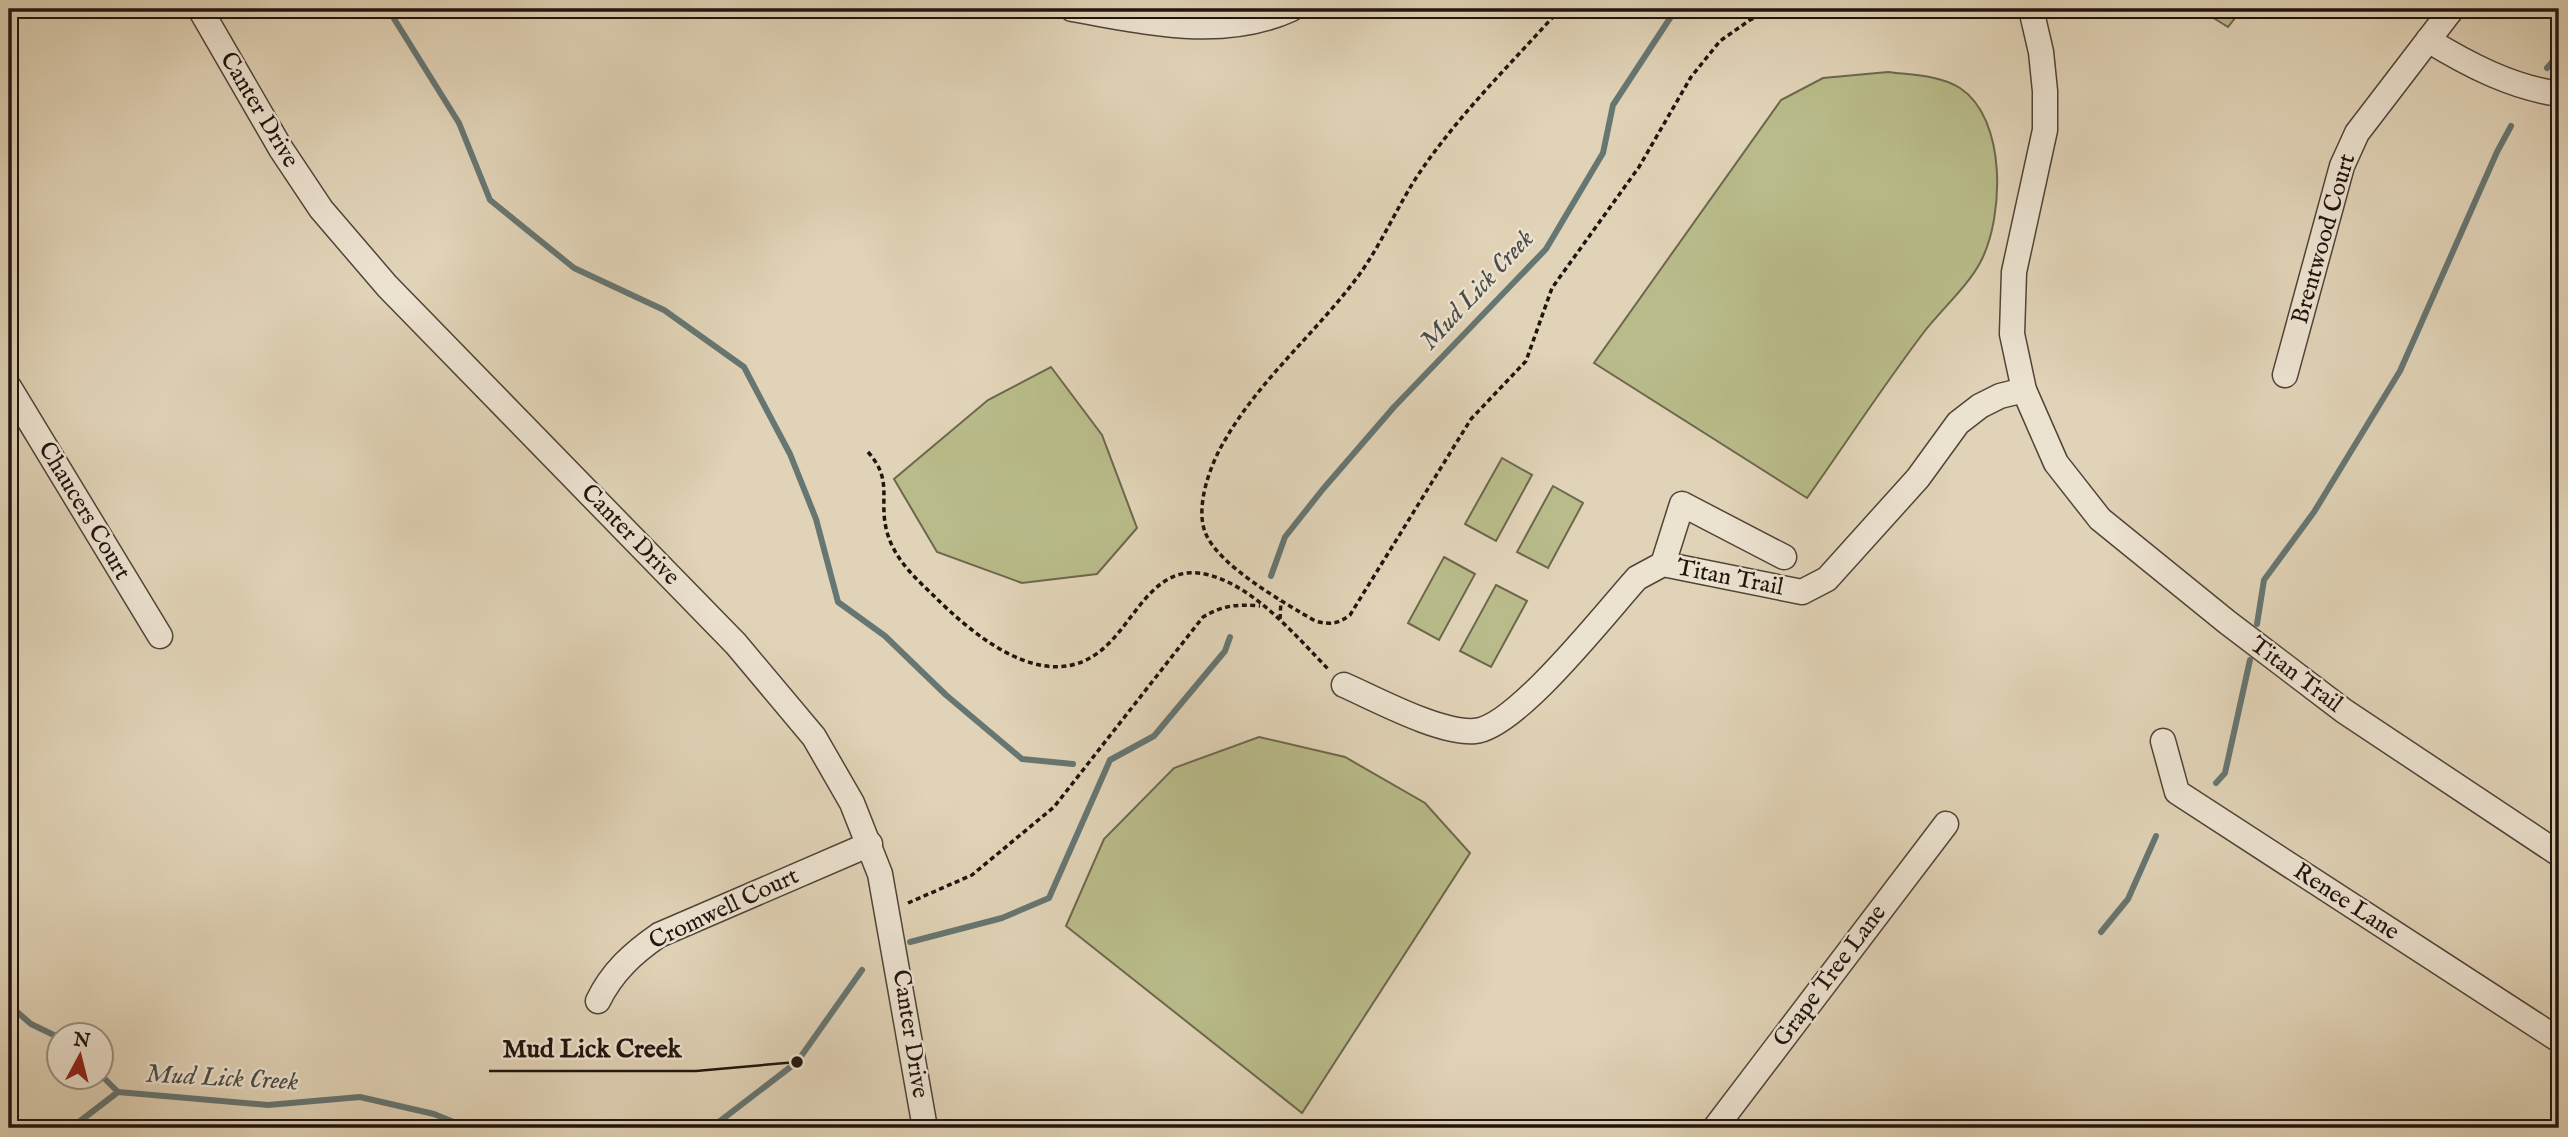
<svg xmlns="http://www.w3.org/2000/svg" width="2568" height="1137" font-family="'IM FELL English',serif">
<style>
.pitch{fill:#b9bb8a;stroke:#6c684c;stroke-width:2}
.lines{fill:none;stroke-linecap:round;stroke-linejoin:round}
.stream{stroke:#667672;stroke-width:6}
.minor-casing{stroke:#504438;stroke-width:27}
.path{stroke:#20140e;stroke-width:3.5;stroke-dasharray:5 3.5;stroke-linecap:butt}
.minor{stroke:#ece2d0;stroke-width:24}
.labels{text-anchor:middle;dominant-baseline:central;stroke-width:5;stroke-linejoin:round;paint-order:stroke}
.street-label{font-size:24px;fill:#20140e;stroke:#ece2d0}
.water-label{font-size:26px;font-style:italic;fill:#494d48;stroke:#ece2d0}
.leader{fill:none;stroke:#20140e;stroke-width:2.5}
.callout-dot{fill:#20140e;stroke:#ece2d0;stroke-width:2.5}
.callout-label{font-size:26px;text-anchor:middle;font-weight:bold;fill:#20140e;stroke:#ece2d0;stroke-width:5;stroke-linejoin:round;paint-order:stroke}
</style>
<rect width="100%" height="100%" fill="#e1d3b7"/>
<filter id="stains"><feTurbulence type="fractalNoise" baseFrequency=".00286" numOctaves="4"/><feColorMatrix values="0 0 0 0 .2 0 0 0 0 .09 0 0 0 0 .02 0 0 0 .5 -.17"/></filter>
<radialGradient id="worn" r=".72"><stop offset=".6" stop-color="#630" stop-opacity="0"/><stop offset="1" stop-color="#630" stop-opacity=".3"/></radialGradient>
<g class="pitch">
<path d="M2206,9H2242L2228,27L2207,14Z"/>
<path d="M1888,72C1911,75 1940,75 1960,88C2007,119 2004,216 1981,261C1969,285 1941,310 1924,332C1883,386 1846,443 1807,498L1594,363L1781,100L1823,78Z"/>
<path d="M1051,367L1102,435L1137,528L1097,574L1022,583L937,552L894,479L988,400Z"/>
<path d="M1502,458L1532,475L1496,541L1465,524Z"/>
<path d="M1553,486L1583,503L1548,568L1517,552Z"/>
<path d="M1444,557L1475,574L1439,640L1408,623Z"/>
<path d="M1496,585L1527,601L1491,667L1460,651Z"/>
<path d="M1259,737L1345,757L1425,803L1470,853L1302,1113L1066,926L1104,839L1174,768Z"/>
</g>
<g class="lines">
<g class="stream">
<path d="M388,9L459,123L490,200L574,268L664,310L744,367L790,454L816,519L838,602L885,636L946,695L1022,759L1073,764"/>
<path d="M2547,68L2559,54"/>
<path d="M1271,576L1285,537L1323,489L1394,407L1546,249L1603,153L1613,105L1676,9"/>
<path d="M2257,624L2264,580L2314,512L2400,371L2497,152L2511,126"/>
<path d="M2216,783L2225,773L2250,660"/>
<path d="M2101,932L2128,899L2156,836"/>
<path d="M910,942L1002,918L1049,898L1110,760L1154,736L1225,651L1230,637"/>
<path d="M9,1005L31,1024L60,1038"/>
<path d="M102,1076L118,1092L268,1105L360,1097L434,1114L468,1128"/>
<path d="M71,1128L118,1092"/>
<path d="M711,1128L797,1062L862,970"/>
</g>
<g class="minor-casing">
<g id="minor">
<path d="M200,9L281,149L321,209L387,286L736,644L814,737L852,803L880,874L925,1128"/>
<path d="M1072,9C1143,21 1222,41 1291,9"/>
<path d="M2031,9L2041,52L2045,91V130L2014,272L2012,334L2024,390L2056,463L2100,519L2227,622L2344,711L2559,854"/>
<path d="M2428,40C2469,65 2511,87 2559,94"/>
<path d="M2285,375L2342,166L2357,133L2452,9"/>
<path d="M9,387L160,636"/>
<path d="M1663,564L1682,504L1784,557"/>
<path d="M1344,685C1376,699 1440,734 1475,731C1516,728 1607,611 1637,578L1663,564L1802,592L1827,579L1918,478L1958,423L1980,406L2000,396L2024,390"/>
<path d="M2163,741L2177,792L2559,1040"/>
<path d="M598,1001C612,972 633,953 659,935L870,844"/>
<path d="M1715,1128L1946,824"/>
</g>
</g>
<g class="path">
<path d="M1560,9C1512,63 1459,114 1418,175C1397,207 1382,243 1359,275C1317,332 1260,379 1225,440C1211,463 1195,505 1205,532C1218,566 1285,603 1315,621C1330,625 1338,624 1350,615L1471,419L1526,361L1552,288L1639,167L1691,77L1720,41L1750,20L1772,9"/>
<path d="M868,452C894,481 878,499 887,532C894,558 914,577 933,595C972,634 1043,695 1099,652C1136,624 1152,560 1209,575C1255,587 1297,637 1329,670"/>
<path d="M1280,619L1281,601"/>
<path d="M908,903L972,875L1054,807L1203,617C1223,605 1238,604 1260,606"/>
</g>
<use href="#minor" class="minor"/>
</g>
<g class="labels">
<g class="street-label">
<text transform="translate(259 110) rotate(59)">Canter Drive</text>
<text transform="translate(2324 239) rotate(-74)">Brentwood Court</text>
<text transform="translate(84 511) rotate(59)">Chaucers Court</text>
<text transform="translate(630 535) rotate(46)">Canter Drive</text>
<text transform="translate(1730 578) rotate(11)">Titan Trail</text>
<text transform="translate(2296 675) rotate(37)">Titan Trail</text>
<text transform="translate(2346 902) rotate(33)">Renee Lane</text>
<text transform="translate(724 909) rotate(-25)">Cromwell Court</text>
<text transform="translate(1830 976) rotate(-53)">Grape Tree Lane</text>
<text transform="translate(910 1034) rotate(81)">Canter Drive</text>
</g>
<g class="water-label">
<text transform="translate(1477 290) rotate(-47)">Mud Lick Creek</text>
<text transform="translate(222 1078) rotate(3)">Mud Lick Creek</text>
</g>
</g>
<path class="leader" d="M797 1062L696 1071H489"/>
<circle class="callout-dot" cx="797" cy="1062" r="7"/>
<g class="callout-label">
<text x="592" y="1057">Mud Lick Creek</text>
</g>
<rect width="2568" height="1137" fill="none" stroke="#e1d3b7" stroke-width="35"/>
<rect x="10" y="10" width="2547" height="1116" fill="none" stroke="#20140e" stroke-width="3.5"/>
<rect x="18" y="18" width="2533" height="1102" fill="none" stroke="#20140e" stroke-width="2"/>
<g transform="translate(80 1056) rotate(7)"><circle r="33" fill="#ece2d0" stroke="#9a9082" stroke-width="2"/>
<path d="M0-5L12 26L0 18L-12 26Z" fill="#8f2418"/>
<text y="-10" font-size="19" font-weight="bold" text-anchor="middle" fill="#20140e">N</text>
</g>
<rect width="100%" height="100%" filter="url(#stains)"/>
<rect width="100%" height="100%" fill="url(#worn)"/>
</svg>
